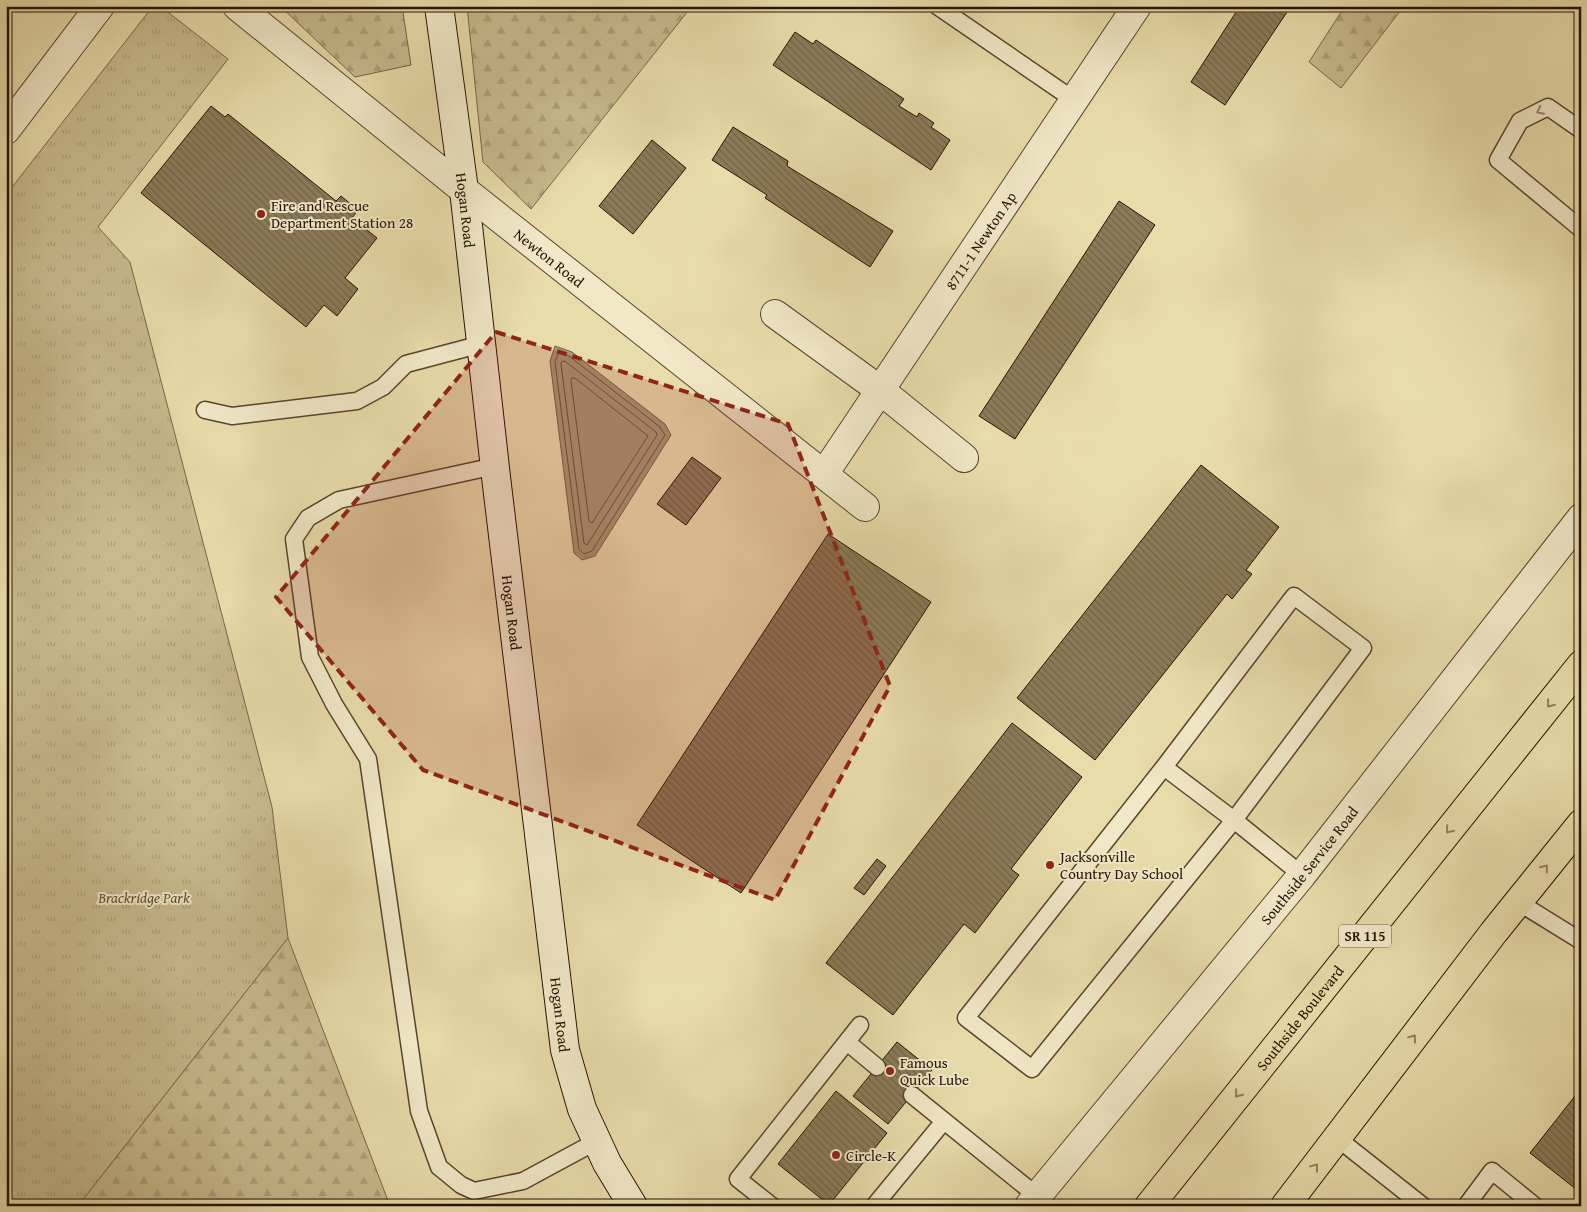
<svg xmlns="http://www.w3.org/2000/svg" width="1587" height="1212" font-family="'Gentium Book Plus',serif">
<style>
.grass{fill:url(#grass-tufts);stroke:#786648}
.forest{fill:url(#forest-firs);stroke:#786648}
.water{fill:#a79772;stroke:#746246}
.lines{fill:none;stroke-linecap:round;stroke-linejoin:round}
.shore{stroke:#67543a;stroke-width:1}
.building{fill:url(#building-back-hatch);stroke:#271203}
.lane-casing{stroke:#58442d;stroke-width:19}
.street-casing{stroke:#58442d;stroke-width:30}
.secondary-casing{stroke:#271203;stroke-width:30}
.highway-casing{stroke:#271203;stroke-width:30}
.lane{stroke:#f1e8c8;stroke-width:16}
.street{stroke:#f1e8c8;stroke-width:28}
.secondary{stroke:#f1e8c8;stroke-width:28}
.highway{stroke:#e9dcab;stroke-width:28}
.oneway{stroke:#96886f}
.oneway2{stroke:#92815f}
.marked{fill:#8f2418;fill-opacity:0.2;stroke:#8f2418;stroke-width:4;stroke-dasharray:10 6;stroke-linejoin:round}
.poi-dot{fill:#8f2418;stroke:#f1e8c8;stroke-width:2}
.labels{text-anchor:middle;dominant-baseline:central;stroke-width:4;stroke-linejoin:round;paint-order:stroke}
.shield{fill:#f1e8c8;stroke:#64523e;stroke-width:1}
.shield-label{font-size:14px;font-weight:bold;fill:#271203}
.poi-label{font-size:15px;fill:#271203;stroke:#f1e8c8;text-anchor:start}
.street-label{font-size:15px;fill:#271203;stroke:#f1e8c8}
.park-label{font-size:15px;font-style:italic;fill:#5f4d34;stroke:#f1e8c8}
</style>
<defs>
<pattern id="grass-tufts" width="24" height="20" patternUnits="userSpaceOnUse" patternTransform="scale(1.25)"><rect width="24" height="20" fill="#c8ba8e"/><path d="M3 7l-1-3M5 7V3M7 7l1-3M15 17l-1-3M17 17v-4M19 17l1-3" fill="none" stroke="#ac9f79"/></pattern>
<pattern id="forest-firs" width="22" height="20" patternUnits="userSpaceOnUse" patternTransform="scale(1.25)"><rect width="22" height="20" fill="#c8ba8e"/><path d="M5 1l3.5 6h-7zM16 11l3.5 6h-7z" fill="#ac9f79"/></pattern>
<pattern id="building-back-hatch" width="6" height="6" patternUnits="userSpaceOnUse" patternTransform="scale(1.25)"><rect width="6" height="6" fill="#8c7b5a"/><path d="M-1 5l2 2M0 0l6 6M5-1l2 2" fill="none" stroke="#726348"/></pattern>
</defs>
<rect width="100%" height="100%" fill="#e9dcab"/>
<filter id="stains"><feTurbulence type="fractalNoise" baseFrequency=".004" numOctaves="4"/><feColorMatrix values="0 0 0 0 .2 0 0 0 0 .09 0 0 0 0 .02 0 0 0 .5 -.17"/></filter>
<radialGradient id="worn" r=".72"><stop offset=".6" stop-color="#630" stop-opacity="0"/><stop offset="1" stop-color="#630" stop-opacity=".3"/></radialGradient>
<path class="grass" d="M153,6H160L228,59L98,227L130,262L272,807L288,938L78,1206H6V195Z"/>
<g class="forest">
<path d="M280,6H402L411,65L355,77Z"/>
<path d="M467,6H692L531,209L483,162Z"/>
<path d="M1345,6H1404L1341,88L1309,62Z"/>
<path d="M288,938L390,1206H78Z"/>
</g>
<path class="water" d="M555,346L572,352L665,424L671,435L595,556L582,560L574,553L550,361Z"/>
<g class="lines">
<g class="shore">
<path d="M559,353L569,356L660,427L665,435L592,551L584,554L579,549L555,362Z"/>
<path d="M563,361L566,362L656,432L657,435L587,545L584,543L561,364Z"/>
<path d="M572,378H575L648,436L592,523L589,521L571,381Z"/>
</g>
</g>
<g class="building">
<path d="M1240,6H1291L1225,105L1191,82Z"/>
<path d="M795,32L813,44L816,40L904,99L899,106L917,117L919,113L934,123L931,127L950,140L931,170L773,65Z"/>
<path d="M211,106L225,117L228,114L336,201L341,196L358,210L352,218L377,238L345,278L358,289L337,316L324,305L306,327L141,193Z"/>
<path d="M733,127L788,161L787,166L893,231L870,267L765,198L767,195L712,160Z"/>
<path d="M652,140L686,168L633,234L599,206Z"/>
<path d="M1119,201L1155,225L1015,439L979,416Z"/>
<path d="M692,457L721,478L686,525L657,504Z"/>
<path d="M1201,465L1279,527L1246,570L1252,574L1232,599L1227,594L1095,760L1017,698Z"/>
<path d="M828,534L931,602L741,893L637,825Z"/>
<path d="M1012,723L1082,777L1011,869L1019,875L975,933L964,924L893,1015L826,963Z"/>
<path d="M877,859L886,866L864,895L854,888Z"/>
<path d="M897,1042L932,1070L888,1124L853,1096Z"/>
<path d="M836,1091L887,1133L829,1205L778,1164Z"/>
<path d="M1579,1091L1581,1092V1193L1530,1153Z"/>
</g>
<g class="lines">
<g class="lane-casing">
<g id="lane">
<path d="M937,6L1074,100"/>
<path d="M1581,130L1548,107L1520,121L1498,160L1581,229"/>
<path d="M205,410L232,416L357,401L383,387L406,364L482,344"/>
<path d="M495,466L339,500L308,518L294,539L310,657L334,704L368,759L419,1111L439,1167L461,1185L474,1191L523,1181L597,1141"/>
<path d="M1164,767L1294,596L1363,648L1234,820L1032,1069L966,1018L1164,767L1234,820L1302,875"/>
<path d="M1518,902L1581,941"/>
<path d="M847,1042L877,1067"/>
<path d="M912,1095L1037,1196"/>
<path d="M1337,1138L1423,1206"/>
<path d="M772,1206L738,1179L860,1025"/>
<path d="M874,1206L944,1121"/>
<path d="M1466,1206L1492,1171L1535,1206"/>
</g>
</g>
<g class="street-casing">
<g id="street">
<path id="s1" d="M237,6L464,190L865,507"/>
<path d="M6,130L100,6"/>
<path d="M775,314L880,390L964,458"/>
<path id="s2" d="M824,474L1137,6"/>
<path id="s3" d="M1029,1206L1302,875L1581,518"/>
</g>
</g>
<g class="secondary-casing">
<g id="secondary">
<path id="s4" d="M439,6L464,190L496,477L565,1050L582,1109L607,1163L633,1206"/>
</g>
</g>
<g class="highway-casing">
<g id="highway">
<path id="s5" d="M1149,1206L1581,665"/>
<path d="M1285,1206L1494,932L1581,824"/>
</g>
</g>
<use href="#lane" class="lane"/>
<use href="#street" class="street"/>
<use href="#secondary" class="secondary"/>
<use href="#highway" class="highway"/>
</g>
<defs><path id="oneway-chevron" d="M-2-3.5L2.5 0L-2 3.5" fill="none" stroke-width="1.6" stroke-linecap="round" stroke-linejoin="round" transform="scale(1.25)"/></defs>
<use class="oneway" href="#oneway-chevron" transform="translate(1540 111) rotate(154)"/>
<g class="oneway2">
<use href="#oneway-chevron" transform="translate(1550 704) rotate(129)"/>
<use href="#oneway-chevron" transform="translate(1449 830) rotate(129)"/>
<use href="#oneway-chevron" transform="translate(1545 868) rotate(-51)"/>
<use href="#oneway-chevron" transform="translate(1413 1038) rotate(-53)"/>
<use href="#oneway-chevron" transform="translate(1238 1094) rotate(129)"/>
<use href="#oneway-chevron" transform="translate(1315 1167) rotate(-53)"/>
</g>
<path class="marked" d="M496,332L788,424L890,686L775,900L423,770L276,597Z"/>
<g class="poi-dot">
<circle cx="261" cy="214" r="5"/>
<circle cx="1050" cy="865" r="5"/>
<circle cx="890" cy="1071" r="5"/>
<circle cx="836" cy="1155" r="5"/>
</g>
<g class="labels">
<rect class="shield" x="1339" y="924.5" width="52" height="23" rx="4"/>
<g class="shield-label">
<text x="1365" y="936">SR 115</text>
</g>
<g class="poi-label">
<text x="271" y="205">Fire and Rescue<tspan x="271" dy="17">Department Station 28</tspan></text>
<text x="1060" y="856">Jacksonville<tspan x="1060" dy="17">Country Day School</tspan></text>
<text x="900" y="1062">Famous<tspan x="900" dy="17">Quick Lube</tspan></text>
<text x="846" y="1155">Circle-K</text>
</g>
<g class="street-label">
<text stroke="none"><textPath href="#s4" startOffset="206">Hogan Road</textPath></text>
<text stroke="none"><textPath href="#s2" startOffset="281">8711-1 Newton Ap</textPath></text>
<text stroke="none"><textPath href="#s1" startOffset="401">Newton Road</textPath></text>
<text stroke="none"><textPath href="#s4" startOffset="611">Hogan Road</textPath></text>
<text stroke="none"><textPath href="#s3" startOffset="441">Southside Service Road</textPath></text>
<text stroke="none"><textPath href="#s4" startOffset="1016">Hogan Road</textPath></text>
<text stroke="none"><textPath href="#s5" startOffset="241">Southside Boulevard</textPath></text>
</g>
<g class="park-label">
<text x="144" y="897">Brackridge Park</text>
</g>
</g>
<rect width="1587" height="1212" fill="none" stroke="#e9dcab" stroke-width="25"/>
<rect x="8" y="8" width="1572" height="1197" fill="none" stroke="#271203" stroke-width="2.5"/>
<rect x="12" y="12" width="1562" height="1187" fill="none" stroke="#271203"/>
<rect width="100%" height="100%" filter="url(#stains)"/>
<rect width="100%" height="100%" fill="url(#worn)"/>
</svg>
